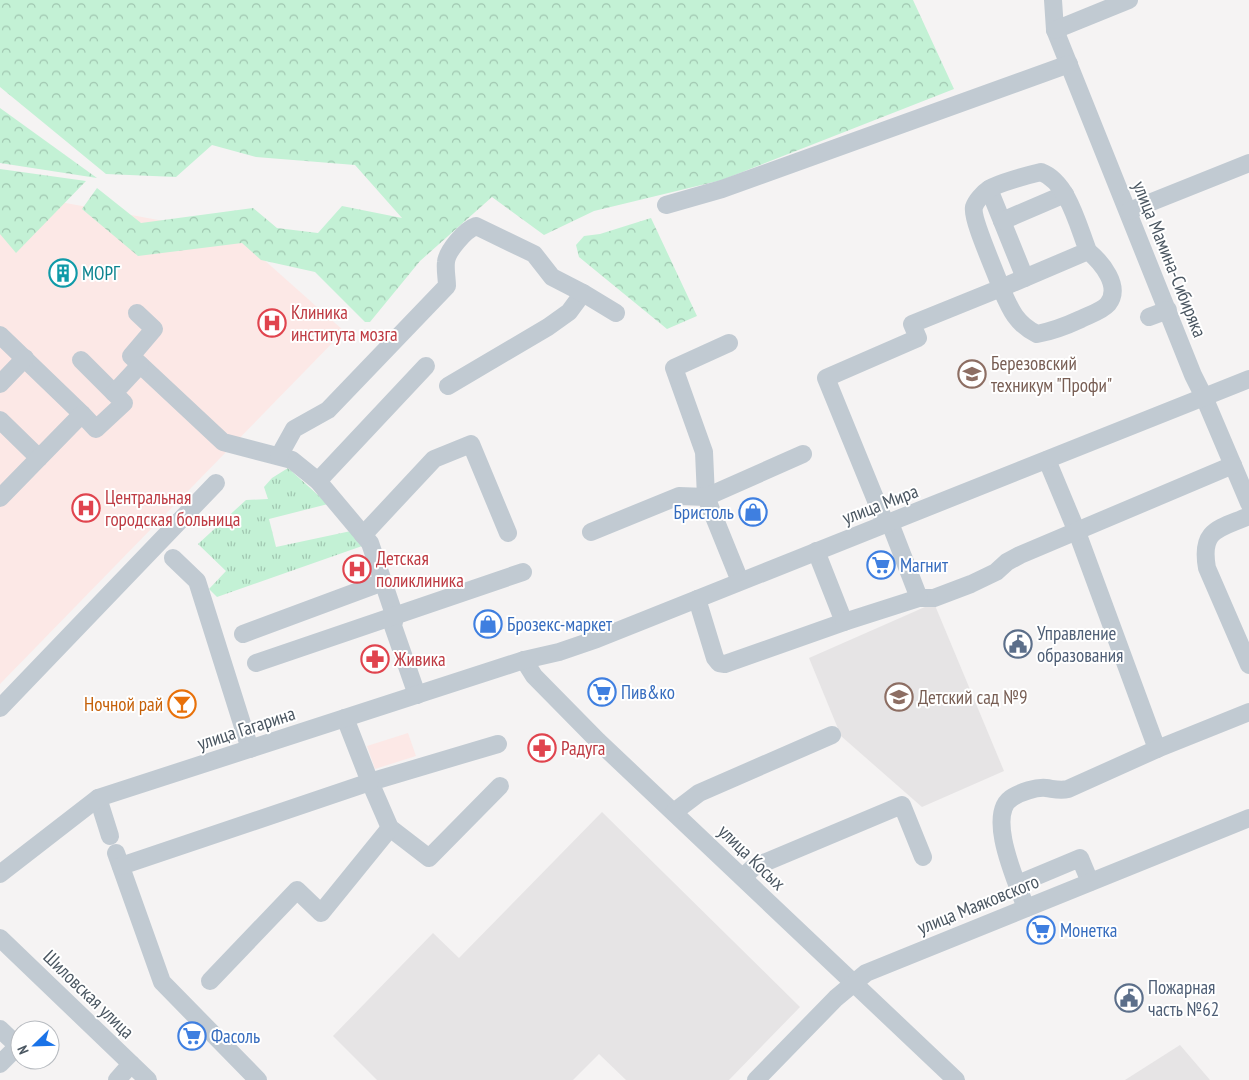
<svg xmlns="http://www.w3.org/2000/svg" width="1249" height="1080" font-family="'PT Sans Narrow',sans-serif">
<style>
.education{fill:#e6e4e5}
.medical{fill:#fce8e6}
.grass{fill:url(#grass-tufts)}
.forest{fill:url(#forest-crowns)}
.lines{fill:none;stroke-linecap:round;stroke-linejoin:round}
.minor{stroke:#c1cad2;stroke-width:18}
.labels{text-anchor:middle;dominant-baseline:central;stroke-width:4;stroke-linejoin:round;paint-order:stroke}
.street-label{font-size:19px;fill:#4a5661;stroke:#fff}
.culture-label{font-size:19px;fill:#0d838f;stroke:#fff;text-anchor:start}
.health-label{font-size:19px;fill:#be3a42;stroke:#fff;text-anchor:start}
.education-label{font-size:19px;fill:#785e54;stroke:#fff;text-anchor:start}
.shop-label{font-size:19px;fill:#366cbe;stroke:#fff;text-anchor:start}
.service-label{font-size:19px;fill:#4e5e75;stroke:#fff;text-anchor:start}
.food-label{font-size:19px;fill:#c56008;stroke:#fff;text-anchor:end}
</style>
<defs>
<pattern id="grass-tufts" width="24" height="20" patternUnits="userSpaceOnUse" patternTransform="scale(1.25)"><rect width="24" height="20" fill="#c3f1d5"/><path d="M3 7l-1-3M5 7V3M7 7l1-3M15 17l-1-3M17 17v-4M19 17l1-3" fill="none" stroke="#a0c6b0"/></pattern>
<pattern id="forest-crowns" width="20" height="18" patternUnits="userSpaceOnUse" patternTransform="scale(1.25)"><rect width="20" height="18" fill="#c3f1d5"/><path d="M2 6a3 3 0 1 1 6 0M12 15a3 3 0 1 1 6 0" fill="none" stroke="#a0c6b0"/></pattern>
</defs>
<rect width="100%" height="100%" fill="#f5f3f3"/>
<g class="education">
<path d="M934,603L1004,771L922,807L841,736L809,658Z"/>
<path d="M602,812L800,1007L729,1080H626L599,1054L573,1080H377L333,1036L433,933L459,958Z"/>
<path d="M1180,1045L1210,1080H1125Z"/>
</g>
<g class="medical">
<path d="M0,191L235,234L344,331L0,684Z"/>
<path d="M408,733L416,756L375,769L367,746Z"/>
</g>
<path class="grass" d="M288,468L328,504L269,519L276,547L351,531L365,545L217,597L209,589L226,571L198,544L246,500L268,499L264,487L272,478Z"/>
<g class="forest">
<path d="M0,0H913L954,89L722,180L594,211L544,235L492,197L420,261L370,322H365L315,272L261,260L242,243L138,256L82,209L97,188L141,223L253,208L277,228L318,233L342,206L402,218L355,165L256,157L212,145L176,177L106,174L0,87Z"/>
<path d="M0,108L97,178L0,163Z"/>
<path d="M0,169L86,181L16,253L0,234Z"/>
<path d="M651,218L697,316L667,329L579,257L576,245L584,236L600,234Z"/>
</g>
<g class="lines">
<g class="minor">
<path d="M1053,0L1055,30L1193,375L1204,397L1249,503"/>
<path d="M1055,30L1129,0"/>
<path d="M989,189L1025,278"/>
<path d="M666,205L722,189L1069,64"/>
<path d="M1129,211L1249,163"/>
<path d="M1002,221L1065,194"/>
<path d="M137,313L154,329L131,356L223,442L292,460L318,481L370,543L395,617L393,626L417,695"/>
<path d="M1149,317L1168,310"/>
<path d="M0,335L82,414"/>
<path d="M729,343L674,368L704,452L706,497L740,581"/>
<path d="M81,360L114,393"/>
<path d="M0,384L25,358"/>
<path d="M448,386L548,327L569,312L583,293"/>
<path d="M0,420L39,458"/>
<path d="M279,456L294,429L328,410L447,286C447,279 445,270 446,262C447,251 465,230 476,226L534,254L552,277L583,293L616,313"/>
<path d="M1047,460L1077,532L1157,749"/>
<path d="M318,481L426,366"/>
<path d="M0,498L82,414L96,429L124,403L114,393L140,365"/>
<path d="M1249,516C1219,529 1200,529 1207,568L1249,665"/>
<path d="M886,525L826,378L918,338L912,324L1001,288C1010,309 1016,324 1037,334C1053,331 1066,326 1081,319C1089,315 1102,311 1108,304C1122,286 1101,262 1088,251L1001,288C996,272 971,219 974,207C976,201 983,193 989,189C999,183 1028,175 1041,172C1068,182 1078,226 1088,251"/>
<path d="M591,532L679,496L706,497L803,454"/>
<path d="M363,535L434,459L471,444L508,533"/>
<path d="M173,558L197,581L250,749"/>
<path d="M919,598H934L971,584L996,572L1007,562L1020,555L1233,465"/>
<path d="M697,599L715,658L719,663L725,664L844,622L816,551"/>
<path d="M844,622L919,598L890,523"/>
<path d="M243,634L383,582"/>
<path d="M524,660L534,676L598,741L956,1080"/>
<path d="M256,663L523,572"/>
<path d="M0,708L216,483"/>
<path d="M498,744L370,782L390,828L429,858L500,786"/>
<path d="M98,798L110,836"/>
<path d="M674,812L699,793L832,735"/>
<path d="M116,853L162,982L258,1080"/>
<path d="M121,866L370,782L345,718"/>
<path d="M0,874L98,798L524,660L559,652L597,639L1249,379"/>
<path d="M743,877L754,867L902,805L923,857"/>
<path d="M1018,884L1080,858L1090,882"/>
<path d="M1026,908C1018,885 984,813 1013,797C1021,792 1036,787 1046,788C1054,789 1060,791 1068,789L1157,749L1249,712"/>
<path d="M0,938L148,1080"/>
<path d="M210,981L297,890L321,913L390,828"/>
<path d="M0,1029L18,1046L0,1064"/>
<path d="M117,1080L131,1064"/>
<path d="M756,1080L836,998L866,973L1249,818"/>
</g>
</g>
<defs>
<g id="building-ring" transform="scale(1.4375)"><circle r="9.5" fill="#fff" stroke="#0f9aa8" stroke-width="1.5"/><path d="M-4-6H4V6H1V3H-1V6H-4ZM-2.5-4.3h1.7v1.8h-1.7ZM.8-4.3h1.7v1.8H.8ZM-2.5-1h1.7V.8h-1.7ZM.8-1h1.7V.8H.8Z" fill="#0f9aa8"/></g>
<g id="hospital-ring" transform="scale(1.4375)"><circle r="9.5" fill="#fff" stroke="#e0444e" stroke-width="1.5"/><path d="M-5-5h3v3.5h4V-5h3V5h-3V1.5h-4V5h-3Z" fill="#e0444e"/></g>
<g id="university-ring" transform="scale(1.4375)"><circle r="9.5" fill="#fff" stroke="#8d6e63" stroke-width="1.5"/><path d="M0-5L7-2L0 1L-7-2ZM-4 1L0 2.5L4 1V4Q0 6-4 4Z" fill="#8d6e63"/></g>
<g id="shop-ring" transform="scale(1.4375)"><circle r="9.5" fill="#fff" stroke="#3f7fe0" stroke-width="1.5"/><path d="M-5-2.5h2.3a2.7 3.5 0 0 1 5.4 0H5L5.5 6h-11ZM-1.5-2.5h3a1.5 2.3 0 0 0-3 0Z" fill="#3f7fe0"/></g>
<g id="supermarket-ring" transform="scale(1.4375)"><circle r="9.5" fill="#fff" stroke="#3f7fe0" stroke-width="1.5"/><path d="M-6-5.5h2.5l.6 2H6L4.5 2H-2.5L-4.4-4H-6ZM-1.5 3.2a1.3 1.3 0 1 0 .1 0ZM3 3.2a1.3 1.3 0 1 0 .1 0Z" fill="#3f7fe0"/></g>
<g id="civic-ring" transform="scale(1.4375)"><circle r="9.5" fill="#fff" stroke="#5c6f8a" stroke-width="1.5"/><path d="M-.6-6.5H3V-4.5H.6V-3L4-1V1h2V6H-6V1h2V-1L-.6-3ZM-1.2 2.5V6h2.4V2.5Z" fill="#5c6f8a"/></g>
<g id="pharmacy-ring" transform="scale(1.4375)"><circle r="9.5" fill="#fff" stroke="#e0444e" stroke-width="1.5"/><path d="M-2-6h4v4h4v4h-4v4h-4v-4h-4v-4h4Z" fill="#e0444e"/></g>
<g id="school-ring" transform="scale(1.4375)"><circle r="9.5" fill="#fff" stroke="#8d6e63" stroke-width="1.5"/><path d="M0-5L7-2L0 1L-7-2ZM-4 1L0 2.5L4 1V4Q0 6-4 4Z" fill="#8d6e63"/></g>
<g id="bar-ring" transform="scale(1.4375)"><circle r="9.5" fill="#fff" stroke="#e8710a" stroke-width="1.5"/><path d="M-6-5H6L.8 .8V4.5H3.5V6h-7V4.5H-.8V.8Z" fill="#e8710a"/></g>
</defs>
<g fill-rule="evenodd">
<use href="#building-ring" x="63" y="273"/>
<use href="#hospital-ring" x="272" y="323"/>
<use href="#university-ring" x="972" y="374"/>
<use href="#hospital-ring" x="86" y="508"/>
<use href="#shop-ring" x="753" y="512"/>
<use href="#supermarket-ring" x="881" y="565"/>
<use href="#hospital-ring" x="357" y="569"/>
<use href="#shop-ring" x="488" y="624"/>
<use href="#civic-ring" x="1018" y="644"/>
<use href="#pharmacy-ring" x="375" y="659"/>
<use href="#supermarket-ring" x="602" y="692"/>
<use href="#school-ring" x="899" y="697"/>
<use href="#bar-ring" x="182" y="704"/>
<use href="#pharmacy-ring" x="542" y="748"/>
<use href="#supermarket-ring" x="1041" y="930"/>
<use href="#civic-ring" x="1129" y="998"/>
<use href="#supermarket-ring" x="192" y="1036"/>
</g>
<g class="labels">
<g class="street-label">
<text transform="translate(1170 259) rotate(68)">улица Мамина-Сибиряка</text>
<text transform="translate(880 504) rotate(-21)">улица Мира</text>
<text transform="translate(246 728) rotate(-18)">улица Гагарина</text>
<text transform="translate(752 857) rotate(44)">улица Косых</text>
<text transform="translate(978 904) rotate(-22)">улица Маяковского</text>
<text transform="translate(89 994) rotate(44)">Шиловская улица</text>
</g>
<g class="culture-label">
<text x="82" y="273">МОРГ</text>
</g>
<g class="health-label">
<text x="291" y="312">Клиника<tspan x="291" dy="22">института мозга</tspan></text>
<text x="105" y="497">Центральная<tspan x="105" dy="22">городская больница</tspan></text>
<text x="376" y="558">Детская<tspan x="376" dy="22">поликлиника</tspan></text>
<text x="394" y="659">Живика</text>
<text x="561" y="748">Радуга</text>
</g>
<g class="education-label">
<text x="991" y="363">Березовский<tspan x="991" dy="22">техникум "Профи"</tspan></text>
<text x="918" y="697">Детский сад №9</text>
</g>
<g class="shop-label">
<text x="734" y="512" text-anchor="end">Бристоль</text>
<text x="900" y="565">Магнит</text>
<text x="507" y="624">Брозекс-маркет</text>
<text x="621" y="692">Пив&amp;ко</text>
<text x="1060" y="930">Монетка</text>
<text x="211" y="1036">Фасоль</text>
</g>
<g class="service-label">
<text x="1037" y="633">Управление<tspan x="1037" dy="22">образования</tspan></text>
<text x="1148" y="987">Пожарная<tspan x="1148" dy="22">часть №62</tspan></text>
</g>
<g class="food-label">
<text x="163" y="704">Ночной рай</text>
</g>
</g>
<g transform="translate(35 1045) rotate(247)"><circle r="24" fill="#ffffff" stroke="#b7bbc0"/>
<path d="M0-4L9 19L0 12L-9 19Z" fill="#1a73e8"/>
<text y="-8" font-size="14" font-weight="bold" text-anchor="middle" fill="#4a5661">N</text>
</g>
</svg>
